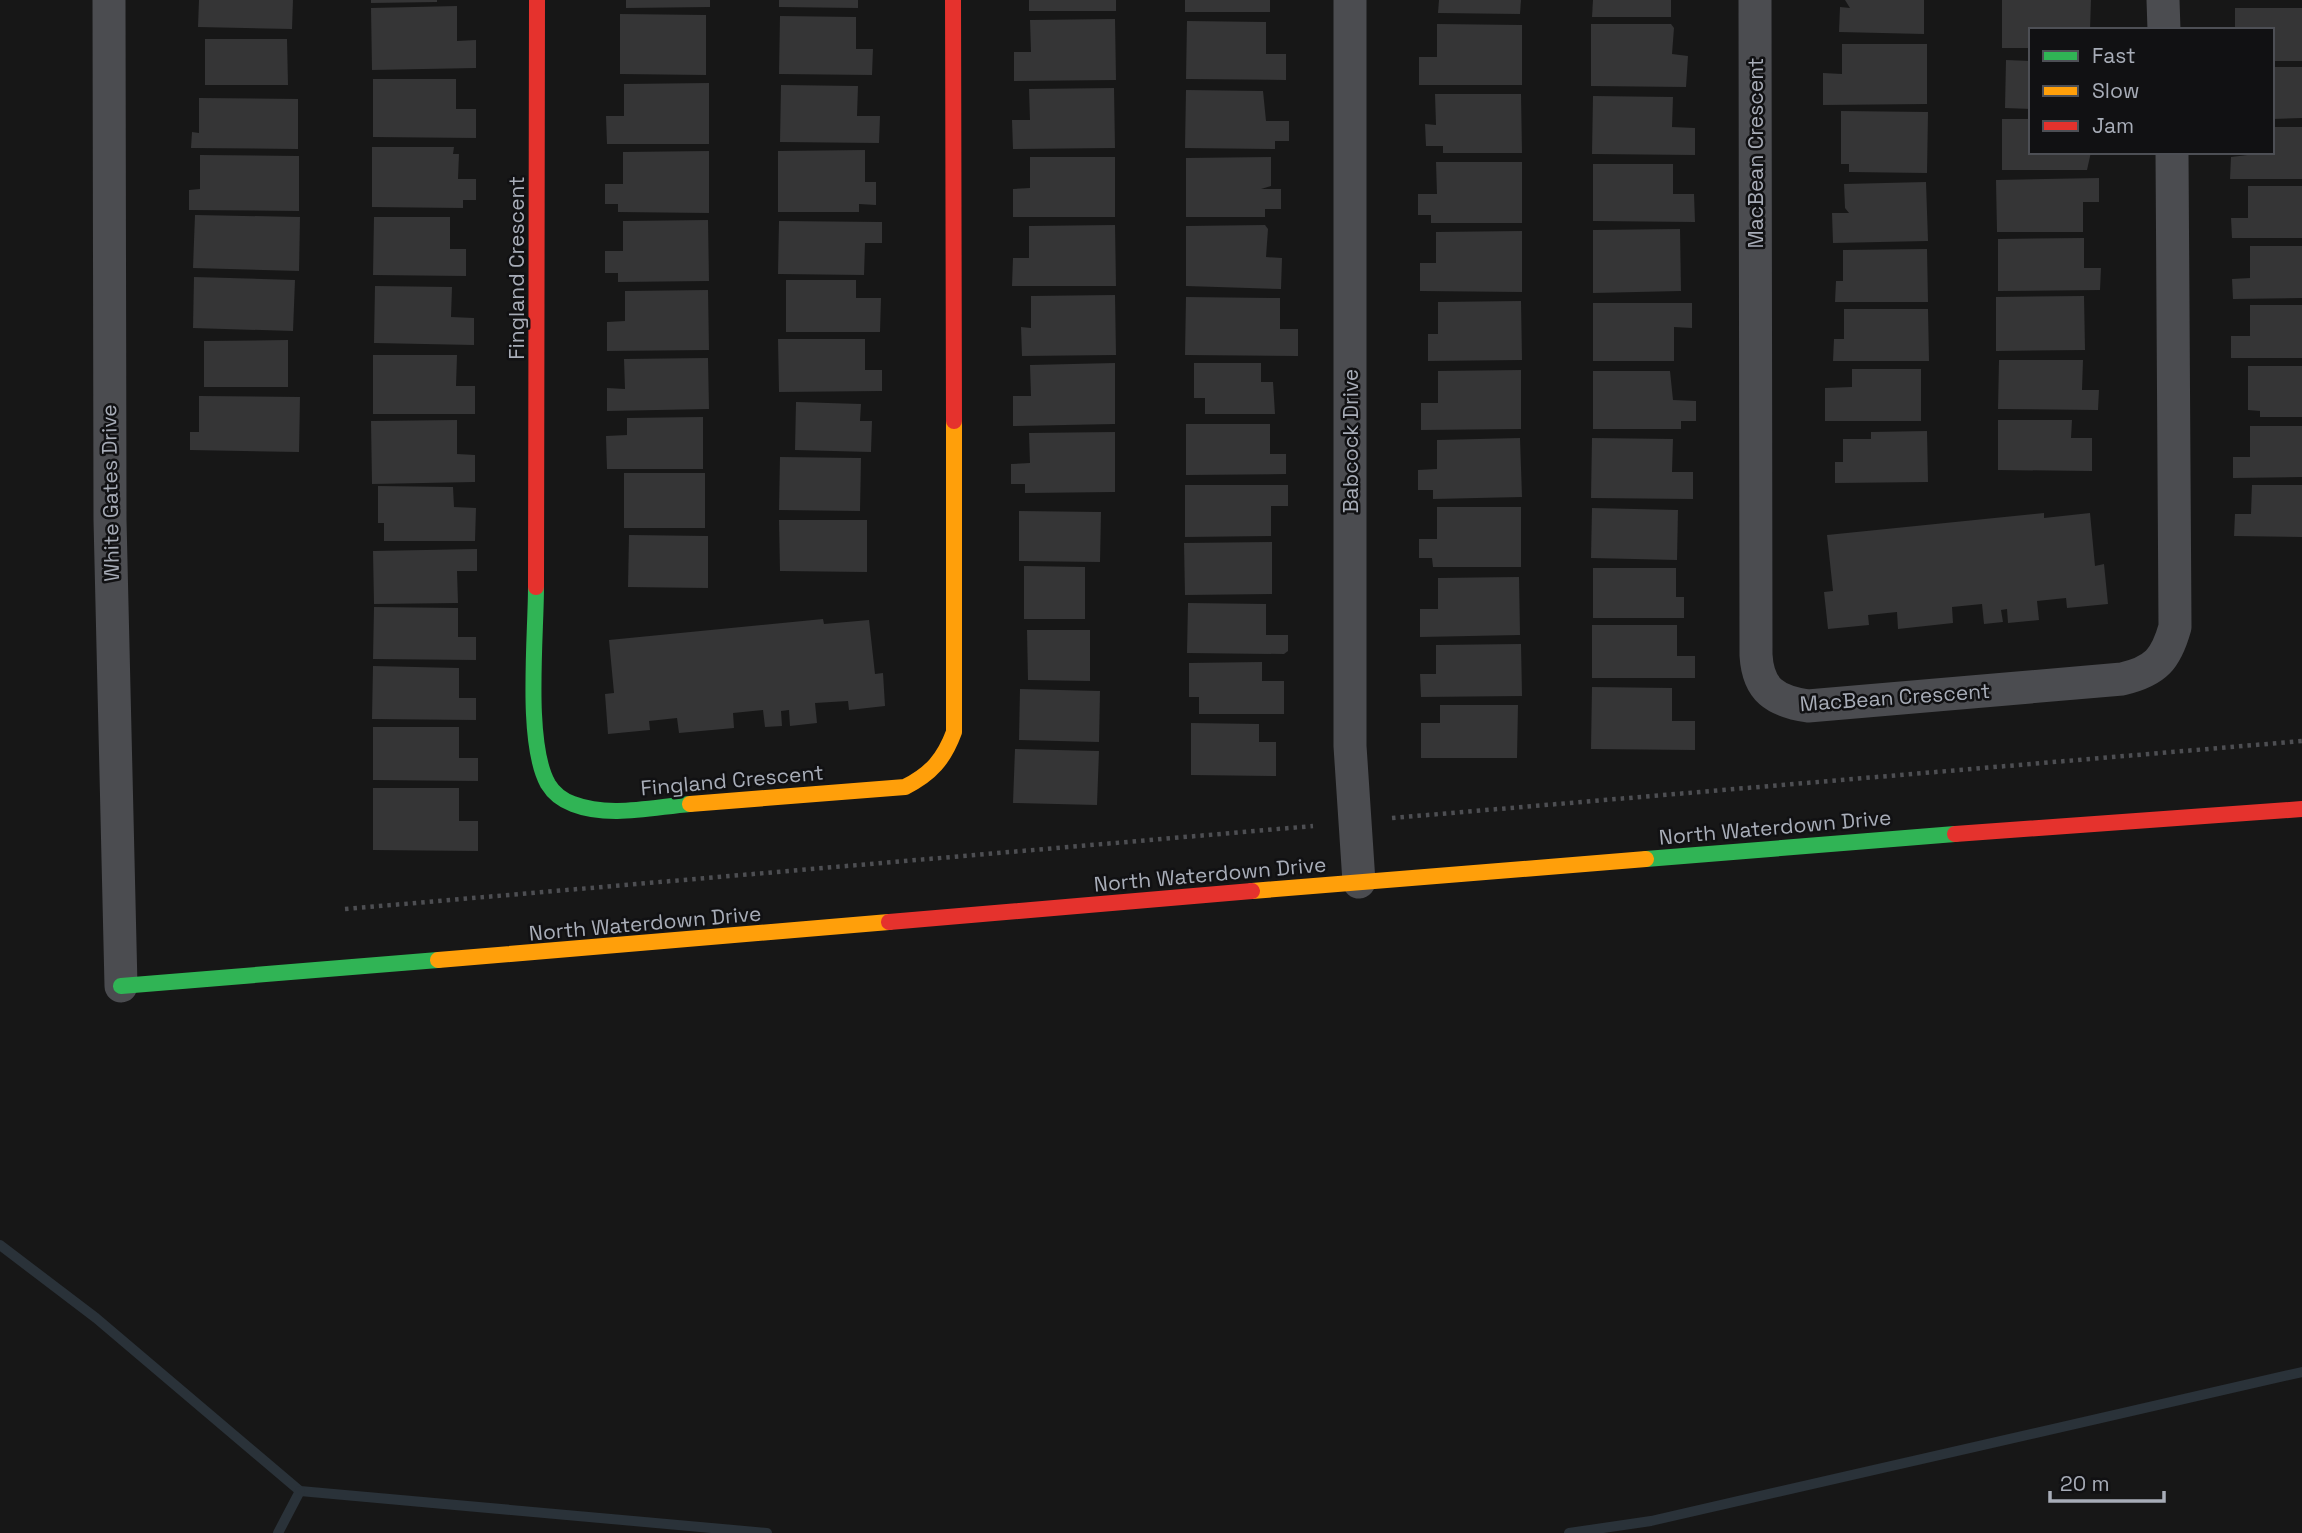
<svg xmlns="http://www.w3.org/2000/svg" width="2302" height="1533" font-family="'Space Grotesk',sans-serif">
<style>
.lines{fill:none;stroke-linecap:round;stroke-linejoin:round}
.stream{stroke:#2a3239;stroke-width:10}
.building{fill:#353536}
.path{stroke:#4d4e52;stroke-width:4.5;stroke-dasharray:3.5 5;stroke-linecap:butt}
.street{stroke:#4b4c50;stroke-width:33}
.fast{stroke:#30b455;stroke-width:16}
.slow{stroke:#ff9f0a;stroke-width:16}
.jam{stroke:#e5322d;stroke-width:16}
.labels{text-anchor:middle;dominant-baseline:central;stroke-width:5;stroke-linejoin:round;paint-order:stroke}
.street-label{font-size:21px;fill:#a8adb8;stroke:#111113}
</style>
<rect width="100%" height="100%" fill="#171717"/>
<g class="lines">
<g class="stream">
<path d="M0,1245L96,1318L300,1491L767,1533"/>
<path d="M278,1533L300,1491"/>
<path d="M1569,1533L1651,1521L2302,1372"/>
</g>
</g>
<g class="building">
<path d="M199,0H293L292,29L198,27Z"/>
<path d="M371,0H437V2L371,3Z"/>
<path d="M626,0H710V7L626,8Z"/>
<path d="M779,0H858V8L779,7Z"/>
<rect x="1029" y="0" width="87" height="11"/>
<rect x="1185" y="0" width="85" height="12"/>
<path d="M1439,0H1521L1520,14L1438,13Z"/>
<path d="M1593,0H1671V17H1592Z"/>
<path d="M1845,0H1924V34L1839,32L1840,7L1850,8Z"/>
<path d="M2002,0H2091L2090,30H2031V48H2002Z"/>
<path d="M457,6V41L476,40V68L372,70L371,8Z"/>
<path d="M2235,8H2302V61H2272V30H2235Z"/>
<path d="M620,14L706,15V75L620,74Z"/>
<path d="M780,16L856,17V49H873L872,75L779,74Z"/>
<path d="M1115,19L1116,80L1014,81V52H1031L1030,20Z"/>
<path d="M1187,21L1266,22V54H1286V80L1186,79Z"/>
<path d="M1437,24L1522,25V85H1419V57H1437Z"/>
<path d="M1591,24H1671L1674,28L1672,54L1688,56L1686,87L1591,86Z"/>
<path d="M205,39H287L288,85H205Z"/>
<path d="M1842,44H1927V104L1823,105V73L1842,74Z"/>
<path d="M2006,60L2031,61V109L2005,108Z"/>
<path d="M2272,67H2302V118L2272,119Z"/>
<path d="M373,79H456V109H476V138L373,137Z"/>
<path d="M709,83V144H607L606,116H624V84Z"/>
<path d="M781,85L858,86L857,116H880L879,143L780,142Z"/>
<path d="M1114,88L1115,148L1013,149L1012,120H1030L1029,89Z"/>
<path d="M1186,90L1263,91L1266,121H1289V141H1275V149L1185,148Z"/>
<path d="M1435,94H1521L1522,153H1443V146H1426L1425,124L1436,125Z"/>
<path d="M1593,96L1673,97L1672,127L1695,128V155L1592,154Z"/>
<path d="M199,98L298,99V149L191,148L192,132L199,133Z"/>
<path d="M1841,111L1928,112L1927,173L1849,172V164H1841Z"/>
<path d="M2002,119H2031V152H2091L2087,170H2002Z"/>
<path d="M2272,127H2302V179H2230L2231,157L2272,152Z"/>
<path d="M372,147H454L453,154H459L458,179H476V200H463V208L372,207Z"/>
<path d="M865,150V182H876V205L859,204V212H778V151Z"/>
<path d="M709,151V213L618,212V204H605V184H623V152Z"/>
<path d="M200,155L299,156V211L189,210V190L200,189Z"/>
<path d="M1030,157H1115V217H1013V189L1030,188Z"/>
<path d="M1271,157V186L1261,189H1281V209H1265V217H1186V158Z"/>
<path d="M1436,162H1522V223H1431V215H1418V194H1437Z"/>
<path d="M1593,164H1673V194H1694L1695,222L1593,221Z"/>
<path d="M2099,178V202H2083V232H1997L1996,180Z"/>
<path d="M1926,182L1928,241L1833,243L1832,213H1849L1845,208L1844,184Z"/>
<path d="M2248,186H2302V238H2232L2231,218H2248Z"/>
<path d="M195,215L300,217L299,271L193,268Z"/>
<path d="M374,217H450V249H466V276L373,275Z"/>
<path d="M708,220L709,281L618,282V273H605V251H623V221Z"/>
<path d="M779,221L882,222V243H865L864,275L778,274Z"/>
<path d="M1115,225L1116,286H1012L1013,258H1029V226Z"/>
<path d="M1265,225L1268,229L1266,257L1282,258L1281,289L1186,286V226Z"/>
<path d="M1680,229L1681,291L1593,293V230Z"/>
<path d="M1522,231V292L1420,291V263H1436V232Z"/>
<path d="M2084,238V268H2101L2100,290L1998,291V239Z"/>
<path d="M2250,246H2302V298L2233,299L2232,279L2250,278Z"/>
<path d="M1927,249L1928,302H1835L1836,281H1843V250Z"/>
<path d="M194,277L295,280L293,331L193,328Z"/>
<path d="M786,280H856V298H881L880,332H786Z"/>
<path d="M375,286L452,287L451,317L474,318V345L374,343Z"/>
<path d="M708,290L709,350L607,351V322L625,321V291Z"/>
<path d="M1115,295L1116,355L1022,356L1021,327L1031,328V296Z"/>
<path d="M2084,296L2085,350L1996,351V297Z"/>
<path d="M1186,297L1280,298V329H1298V356L1185,355Z"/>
<path d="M1521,301L1522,360L1428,361V334H1438V302Z"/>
<path d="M1593,303H1692V328L1674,327V361H1593Z"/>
<path d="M2250,305H2302V358H2231V336H2250Z"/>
<path d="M1844,309H1928L1929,361H1833L1834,339H1844Z"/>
<path d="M778,339H865V370H882V391L779,392Z"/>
<path d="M288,340V387H204V341Z"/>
<path d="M373,355H457L456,386H475V414H373Z"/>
<path d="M708,358L709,409L607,411V388L625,389L624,359Z"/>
<path d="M1999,360H2083L2082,390H2099L2098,410L1998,409Z"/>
<path d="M1115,363V424L1013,426V396H1031L1030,365Z"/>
<path d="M1194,363H1261V382H1273L1275,414H1205V398H1194Z"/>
<path d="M2248,366H2302V417H2260V411L2248,410Z"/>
<path d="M1852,369H1921V421H1825V388L1852,387Z"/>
<path d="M1521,370V429L1421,430V403H1438V371Z"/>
<path d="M1593,371H1670L1673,400L1696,401V421H1681V429H1593Z"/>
<path d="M199,396L300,397L299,452L190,450V432H199Z"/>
<path d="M796,402L861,404L860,421H872L871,452L795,450Z"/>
<path d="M703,417V469H607L606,436L627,435V418Z"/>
<path d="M457,420V454L475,455V482L372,484L371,421Z"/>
<path d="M1998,420H2072L2071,438H2092V471L1998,470Z"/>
<path d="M1186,424H1270V454H1286V474L1186,475Z"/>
<path d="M2250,426H2302V477L2233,478V457H2250Z"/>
<path d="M1927,431L1928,482L1835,483V462H1843V439H1871V432Z"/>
<path d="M1115,432V492L1025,493V484H1011V464L1030,463L1029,433Z"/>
<path d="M1520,438L1522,497L1433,499V490H1418V470L1437,469V440Z"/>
<path d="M1592,438L1673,439L1672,472H1693V499L1591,498Z"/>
<path d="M780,457L861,458L860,511L779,510Z"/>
<rect x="624" y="473" width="81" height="55"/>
<path d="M1185,485H1288V506H1271V536L1185,537Z"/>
<path d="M2252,485H2302V537L2234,536L2235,514H2251Z"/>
<path d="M378,486L453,487L454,507L476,508L475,541H384V523H378Z"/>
<path d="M1437,507H1521V567H1433L1432,558H1419V539H1437Z"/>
<path d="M1592,508L1678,510L1677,560L1591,558Z"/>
<path d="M1019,511L1101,512L1100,562L1019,561Z"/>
<path d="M2044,513V518L2090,513L2095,566L2104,564L2108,604L2067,608L2066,598L2037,601L2039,620L2008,623L2007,609L2001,610L2003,622L1984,624L1982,604L1952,607L1953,623L1898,629L1897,612L1868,615L1869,625L1828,629L1824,592L1833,591L1827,535Z"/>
<path d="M779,520H867V572L780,571Z"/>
<path d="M629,535L708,536V588L628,587Z"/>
<path d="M1272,542V594L1185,595L1184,543Z"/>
<path d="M477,549V571H457L458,603L374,604L373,551Z"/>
<path d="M1024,566L1085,567V619H1024Z"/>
<path d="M1593,568H1676V597H1684V618H1593Z"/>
<path d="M1519,577L1520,635L1420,637V609H1438V578Z"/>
<path d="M1188,603L1266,604V635H1288V651L1284,654L1187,653Z"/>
<path d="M374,607L458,608V637H476V660L373,659Z"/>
<path d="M823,619L824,624L869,620L875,674L883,673L885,706L849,710L848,701L815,703L817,723L790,726L789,710L781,711L782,726L765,727L763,710L733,713L734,728L679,733L677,718L649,721L650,730L608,734L605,694L614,693L609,640Z"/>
<path d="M1592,625H1677V656H1695V678H1592Z"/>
<path d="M1027,630H1090V681L1028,680Z"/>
<path d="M1521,644L1522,696L1421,697L1420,674H1436V645Z"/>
<path d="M1262,662V681H1284V714H1199V697H1189V663Z"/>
<path d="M373,666L459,668V698H476V720L372,719Z"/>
<path d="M1592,687L1672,688V721H1695V750L1591,749Z"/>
<path d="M1020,689L1100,691L1099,742L1019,740Z"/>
<path d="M1440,705H1518L1517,758H1421V723H1440Z"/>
<path d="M1191,723L1259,724V742H1276V776L1191,775Z"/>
<path d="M373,727H459V758H478V781L373,780Z"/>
<path d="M1015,749L1099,751L1097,805L1013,803Z"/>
<path d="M373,788H459V821H478V851L373,850Z"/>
</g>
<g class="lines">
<g class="path">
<path d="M1392,818L2302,741"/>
<path d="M345,909L1313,826"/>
</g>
<g class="street">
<path d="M109,0L110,520L121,986"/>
<path d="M1350,0V746L1359,882"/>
<path d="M1755,0L1756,655C1758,690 1775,701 1808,706L2122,679C2156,671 2166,659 2175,627L2172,152"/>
<path d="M2163,0L2164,30"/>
</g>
<g class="fast">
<path d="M536,587C536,637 525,743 548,784C554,794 562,800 573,804C609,818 653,807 690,804"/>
<path d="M1646,859L1955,834"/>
<path d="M121,986L438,960"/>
</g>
<g class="slow">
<path d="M690,804L905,787C931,774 944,759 954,732V421"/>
<path d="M1252,891L1646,859"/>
<path d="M438,960L889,922"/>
</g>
<g class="jam">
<path d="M953,0L954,421"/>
<path d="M536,587L537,0"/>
<path d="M1955,834L2302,809"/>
<path d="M889,922L1252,891"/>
</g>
</g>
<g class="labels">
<g class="street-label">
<text transform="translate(1755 153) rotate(-90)">MacBean Crescent</text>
<text transform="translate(516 268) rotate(-90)">Fingland Crescent</text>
<text transform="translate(1350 441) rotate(-90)">Babcock Drive</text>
<text transform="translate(110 493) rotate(-91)">White Gates Drive</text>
<text transform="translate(1895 697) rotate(-4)">MacBean Crescent</text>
<text transform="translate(732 780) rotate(-5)">Fingland Crescent</text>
<text transform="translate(1775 827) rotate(-5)">North Waterdown Drive</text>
<text transform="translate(1210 874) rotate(-5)">North Waterdown Drive</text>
<text transform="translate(645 923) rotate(-5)">North Waterdown Drive</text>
</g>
</g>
<rect x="2029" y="28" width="245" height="126" fill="#111113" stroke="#4d4f55" stroke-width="2"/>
<rect x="2043" y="51" width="35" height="10" fill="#30b455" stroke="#4d4f55" stroke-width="2"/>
<text x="2092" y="63" font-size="21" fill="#a8adb8">Fast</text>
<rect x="2043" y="86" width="35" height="10" fill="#ff9f0a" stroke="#4d4f55" stroke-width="2"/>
<text x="2092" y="98" font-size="21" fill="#a8adb8">Slow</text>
<rect x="2043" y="121" width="35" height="10" fill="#e5322d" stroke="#4d4f55" stroke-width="2"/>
<text x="2092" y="133" font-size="21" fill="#a8adb8">Jam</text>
<path d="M2050 1491v10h114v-10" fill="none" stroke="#a8adb8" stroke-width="3.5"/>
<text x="2060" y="1491" font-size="21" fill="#a8adb8" stroke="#111113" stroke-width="5" paint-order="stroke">20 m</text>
</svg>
